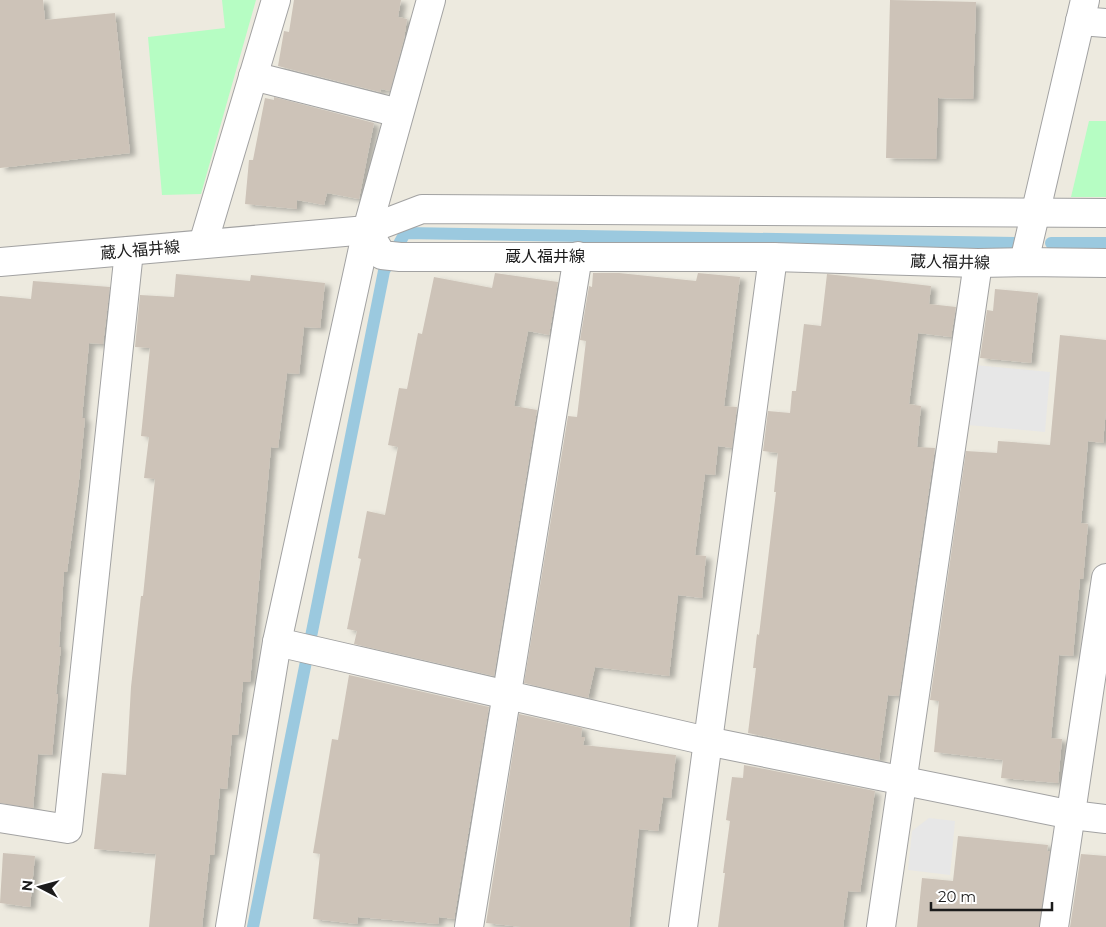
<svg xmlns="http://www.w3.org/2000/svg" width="1106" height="927" font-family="Montserrat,'Noto Sans JP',sans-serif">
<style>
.park{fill:#b6fdc3}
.parking{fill:#e7e7e7}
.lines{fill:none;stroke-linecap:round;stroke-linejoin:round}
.stream{stroke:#9bc9df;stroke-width:12}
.building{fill:#cdc3b8;filter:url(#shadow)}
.minor-casing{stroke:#a2a2a2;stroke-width:30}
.minor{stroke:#fff;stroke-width:28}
.labels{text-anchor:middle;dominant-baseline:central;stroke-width:4;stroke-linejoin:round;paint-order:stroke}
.street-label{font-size:16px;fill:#1b1b1b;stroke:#fff}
</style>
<defs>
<filter id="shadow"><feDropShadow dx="5.5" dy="3" stdDeviation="2.5" flood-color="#0004"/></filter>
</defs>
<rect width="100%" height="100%" fill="#edeadf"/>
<g class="park">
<path d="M222,0H256L201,194L162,195L148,37L225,28Z"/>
<path d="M1089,121H1106V197H1071Z"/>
</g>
<g class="parking">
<path d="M974,365L1050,372L1045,432L968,425Z"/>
<path d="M929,818L955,821L950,875L908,870L912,831Z"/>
</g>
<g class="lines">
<g class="stream">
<path d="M1051,243H1106"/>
<path d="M253,927L384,271L405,233L1015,243"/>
</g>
</g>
<g class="building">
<path d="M0,0H43L45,20L115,13L130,153L0,168Z"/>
<path d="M294,0H401L398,17L407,19L404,39L390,91L381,89L380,92L278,66L284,31L289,32Z"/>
<path d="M890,0L976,2L973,99L938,98L936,159L886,158Z"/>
<path d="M274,97L374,123L359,199L327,193L324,205L297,200V209L245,204L249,160H253L265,98L274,100Z"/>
<path d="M495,273L558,282L549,335L528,331L514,406L537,410L494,676L354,644L357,631L347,629L361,559L358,558L367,511L385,515L398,447L388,445L399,388L407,389L418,333L422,334L434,277L492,288Z"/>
<path d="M593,273H619L696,281L698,273L740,277L724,406L737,407L732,448L718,446L715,475L705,474L695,555L706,556L702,598L678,595L669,676L595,667L588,698L524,683L568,416L577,417L586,341L580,340L589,286L592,287Z"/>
<path d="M176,274L250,281L251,275L325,283L320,328L304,327L299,374L287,373L278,448L271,447L250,682H243L238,735H232L227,789L220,788L214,855H210L202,927H149L156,854L94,849L102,773L126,775L131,687L141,596H143L155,479L144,478L149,437L141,436L150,348L135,347L140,295L174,297Z"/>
<path d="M827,274L931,286L929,304L956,307L951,337L918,333L909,404L921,406L917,447L935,448L899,696L888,695L879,760L748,733L756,668H753L757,634L759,635L776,492H774L778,453L763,451L768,411L790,413L792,391H796L804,324L821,326Z"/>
<path d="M33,281L110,287L103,344L89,343L82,418H85L79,480L67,572H64L59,647H61L56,694H58L52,755L38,754L33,808L0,803V296L31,299Z"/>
<path d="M995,289L1038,293L1031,363L980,358L987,310L993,311Z"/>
<path d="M1060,335L1106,340V409L1103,443L1088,441L1081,523L1088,524L1083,579H1080L1073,656L1059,655L1051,738L1062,739L1058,783L1001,778L1003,760L934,752L939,701L930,700L966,451L997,453L998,441L1050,445Z"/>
<path d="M349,675L489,707L454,919L439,917L438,924L358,917L357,924L313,919L320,854L313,853L332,739L338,740Z"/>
<path d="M519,714L582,728L581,737H585L583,745L676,755L671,798L663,797L658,831L639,829L629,927H522L486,923Z"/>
<path d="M744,765L875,791L860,892L848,891L843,927H718L725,873H723L730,821L726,820L732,777L743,778Z"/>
<path d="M958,836L1048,845L1047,851H1050L1039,927H917L922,878L953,881Z"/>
<path d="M3,853L35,856L30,907L0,903Z"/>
<path d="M1081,854L1106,856V927H1070Z"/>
</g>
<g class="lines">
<g class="minor-casing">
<g id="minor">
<path d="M1080,21L1106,23"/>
<path d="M253,76L399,113"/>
<path d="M367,230L382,255L400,257H773L978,263L1024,262L1106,263"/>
<path d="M203,244L276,0"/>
<path d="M0,262L367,230L422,209L1106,213"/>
<path d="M1024,262L1085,0"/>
<path d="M277,642L707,741L1072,815L1106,819"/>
<path d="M0,818L68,829L129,251"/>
<path d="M230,927L277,642L367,230L431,0"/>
<path d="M469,927L578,256"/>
<path d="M683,927L773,257"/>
<path d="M881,927L978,263"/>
<path d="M1054,927L1106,578"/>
</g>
</g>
<use href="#minor" class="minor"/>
</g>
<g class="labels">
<g class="street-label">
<text transform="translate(140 250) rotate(-5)">蔵人福井線</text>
<text x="545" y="256">蔵人福井線</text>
<text transform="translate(950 262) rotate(1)">蔵人福井線</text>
</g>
</g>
<g transform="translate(40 887) rotate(276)" stroke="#ffffff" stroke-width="4" paint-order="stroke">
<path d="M0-4L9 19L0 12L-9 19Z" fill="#1b1b1b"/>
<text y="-8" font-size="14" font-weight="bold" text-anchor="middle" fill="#1b1b1b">N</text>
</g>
<path d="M931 902v8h121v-8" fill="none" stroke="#1b1b1b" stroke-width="2.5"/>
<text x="938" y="902" font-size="15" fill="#1b1b1b" stroke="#ffffff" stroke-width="4" paint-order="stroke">20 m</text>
</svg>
